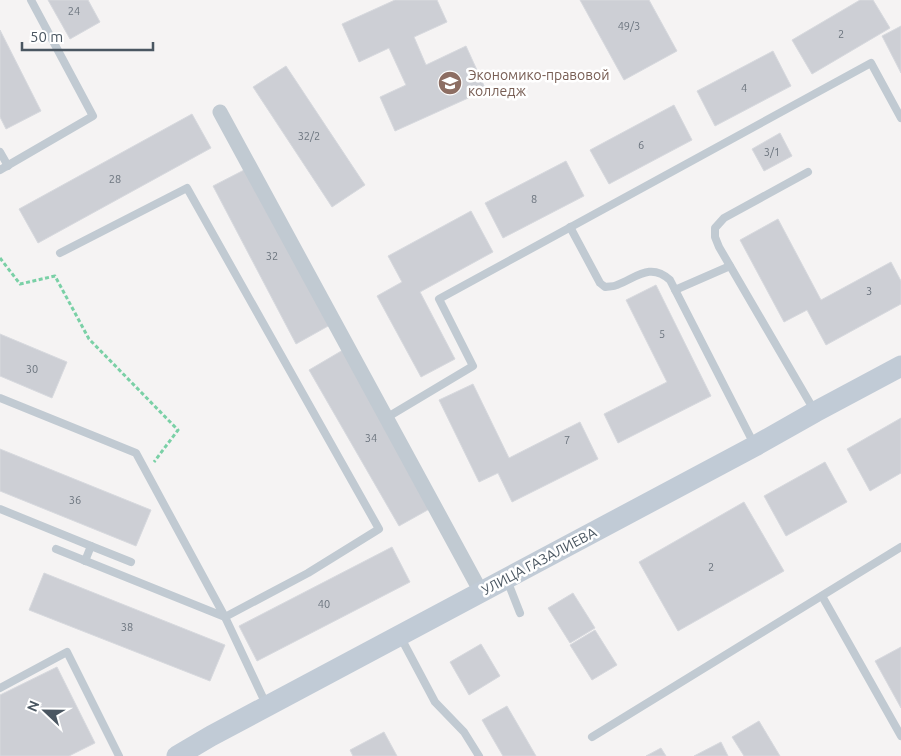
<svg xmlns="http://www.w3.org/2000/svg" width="901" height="756" font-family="Ubuntu,sans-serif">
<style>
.building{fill:#cdcfd5;stroke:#d7d9de}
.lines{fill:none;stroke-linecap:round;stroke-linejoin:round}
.path{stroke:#7ad0a6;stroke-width:3;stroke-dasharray:4 2.5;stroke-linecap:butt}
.lane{stroke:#c1cad2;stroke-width:8}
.street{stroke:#c1cad2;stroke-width:15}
.secondary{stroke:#c1cbd6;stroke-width:21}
.labels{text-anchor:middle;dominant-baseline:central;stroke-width:5;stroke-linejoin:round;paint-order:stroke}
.number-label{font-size:11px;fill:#6b747e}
.education-label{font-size:14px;fill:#785e54;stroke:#fff;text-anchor:start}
.street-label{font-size:14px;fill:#4a5661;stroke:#fff}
</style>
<rect width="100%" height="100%" fill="#f5f3f3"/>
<g class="building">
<path d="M48,0H88L100,22L70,39Z"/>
<path d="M395,0H437L447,22L414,37L426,65L466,46L486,90L395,131L380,97L406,85L389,48L359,62L342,24Z"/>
<path d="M580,0H649L677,51L624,80Z"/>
<path d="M860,0H873L890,28L812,74L792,40Z"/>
<path d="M901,26V73L882,36Z"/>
<path d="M0,30L41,111L6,129L0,117Z"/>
<path d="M773,51L791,86L715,126L697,91Z"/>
<path d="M286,66L365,185L332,207L253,87Z"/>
<path d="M674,105L692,140L609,184L590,150Z"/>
<path d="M192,114L211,148L38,243L19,209Z"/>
<path d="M780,133L792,156L764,171L752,149Z"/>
<path d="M566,161L584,196L503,238L485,203Z"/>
<path d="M248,168L330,325L296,344L213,186Z"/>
<path d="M471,211L493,252L420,292L455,359L421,377L377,296L402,282L388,256Z"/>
<path d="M778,219L821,300L891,262L901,281V304L826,345L807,310L784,322L740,240Z"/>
<path d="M656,285L711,396L618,443L604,414L667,382L626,300Z"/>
<path d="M0,334L67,362L52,398L0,376Z"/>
<path d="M343,350L433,507L399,526L309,370Z"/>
<path d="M473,384L509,458L580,422L598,459L512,502L498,473L479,482L439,400Z"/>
<path d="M901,418V473L870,491L847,449Z"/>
<path d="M0,449L151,510L136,546L0,491Z"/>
<path d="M825,462L847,502L786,536L764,496Z"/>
<path d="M744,502L784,571L678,631L639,562Z"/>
<path d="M392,547L410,582L257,661L239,626Z"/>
<path d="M44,573L225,645L210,681L29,610Z"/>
<path d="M573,593L595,628L570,643L548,608Z"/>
<path d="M595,630L617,665L592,680L570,645Z"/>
<path d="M481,644L500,676L469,695L450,662Z"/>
<path d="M901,647V708L875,661Z"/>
<path d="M57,667L95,743L69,756H0V695Z"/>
<path d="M507,706L536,756H503L482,720Z"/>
<path d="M759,721L780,756H744L732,737Z"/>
<path d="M384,732L397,756H353L350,750Z"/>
<path d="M721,742L728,756H694Z"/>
<path d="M661,748L666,756H646Z"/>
</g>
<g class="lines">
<path class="path" d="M0,258L20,284L55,276L89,339L178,430L154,462"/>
<g class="lane">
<path d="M0,152L8,166"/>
<path d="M0,170L93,116L31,0"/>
<path d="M808,172L724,218L715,228V237L719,247L814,410"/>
<path d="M570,227L600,283L605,287C609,286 613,287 617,285C636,278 650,262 670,280L754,444"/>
<path d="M60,253L187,188L379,529L308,573L225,617L266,704"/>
<path d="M675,290L730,266"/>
<path d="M0,398L136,453L225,617L56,549"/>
<path d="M386,418L473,366L439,299L871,63L901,118"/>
<path d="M0,509L91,546L85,561"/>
<path d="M91,546L131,562"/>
<path d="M507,580L520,613"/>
<path d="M822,596L901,736"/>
<path d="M401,638L435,702L464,732L479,756"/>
<path d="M0,688L67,652L119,756"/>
<path d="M592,737L901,547"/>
</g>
<path class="street" d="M220,112L481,592"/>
<path class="secondary" d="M177,756L211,736L755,446L815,412L901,366"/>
</g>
<defs>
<g id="university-disc" transform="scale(1.25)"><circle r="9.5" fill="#8d6e63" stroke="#fff"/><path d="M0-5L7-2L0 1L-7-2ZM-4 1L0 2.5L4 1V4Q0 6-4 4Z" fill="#fff"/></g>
</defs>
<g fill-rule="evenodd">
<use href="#university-disc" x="450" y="83"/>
</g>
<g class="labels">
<g class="number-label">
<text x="74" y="11">24</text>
<text x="629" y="26">49/3</text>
<text x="841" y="34">2</text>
<text x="744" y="88">4</text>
<text x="309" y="136">32/2</text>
<text x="641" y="145">6</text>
<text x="772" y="152">3/1</text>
<text x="115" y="179">28</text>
<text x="534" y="199">8</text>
<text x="272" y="256">32</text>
<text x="869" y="291">3</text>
<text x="662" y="334">5</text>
<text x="32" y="369">30</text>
<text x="371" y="438">34</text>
<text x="567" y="440">7</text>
<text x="75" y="500">36</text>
<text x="711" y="567">2</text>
<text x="324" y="604">40</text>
<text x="127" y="627">38</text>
</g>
<g class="education-label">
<text x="468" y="75">Экономико-правовой<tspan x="468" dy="16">колледж</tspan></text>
</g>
<g class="street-label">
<text transform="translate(539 561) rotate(-28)">УЛИЦА ГАЗАЛИЕВА</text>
</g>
</g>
<g transform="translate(45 711) rotate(292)" stroke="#ffffff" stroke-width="4" paint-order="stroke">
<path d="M0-4L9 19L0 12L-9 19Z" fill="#4a5661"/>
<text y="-8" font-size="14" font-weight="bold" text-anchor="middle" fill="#4a5661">N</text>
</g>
<path d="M22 42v8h131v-8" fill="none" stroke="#4a5661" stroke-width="2.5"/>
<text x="30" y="42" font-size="15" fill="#4a5661" stroke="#ffffff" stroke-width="4" paint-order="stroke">50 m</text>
</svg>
